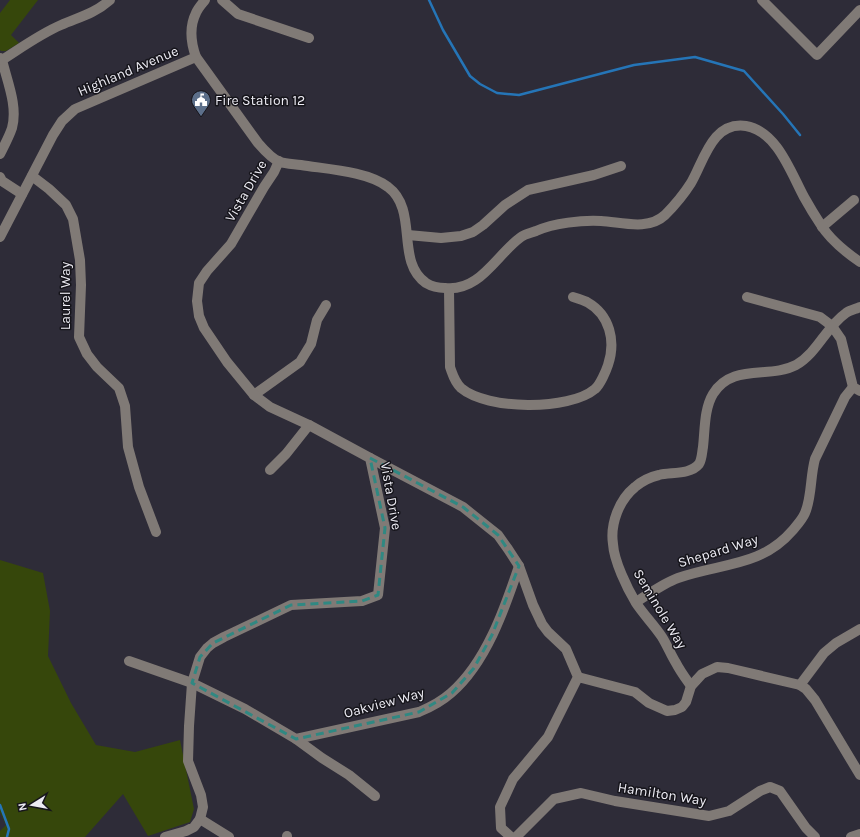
<svg xmlns="http://www.w3.org/2000/svg" width="860" height="837" font-family="Karla,sans-serif">
<style>
.green{fill:#36470b}
.lines{fill:none;stroke-linecap:round;stroke-linejoin:round}
.stream{stroke:#2575b7;stroke-width:2.5}
.minor{stroke:#807a76;stroke-width:10}
.marked{fill:none;stroke:#308882;stroke-width:3;stroke-dasharray:8 5;stroke-linejoin:round}
.labels{text-anchor:middle;dominant-baseline:central;stroke-width:3;stroke-linejoin:round;paint-order:stroke}
.street-label{font-size:14px;fill:#ecebf3;stroke:#16151b}
.poi-label{font-size:14px;fill:#ecebf3;stroke:#16151b;text-anchor:start}
</style>
<rect width="100%" height="100%" fill="#2e2c38"/>
<g class="green">
<path d="M10,0H38L11,35L19,43L6,51H1L0,50V13Z"/>
<path d="M0,560L43,573L50,611L48,656L71,703L96,745L135,752L180,740L194,809L190,822L148,836L123,794L85,837H0V831L6,825L0,812Z"/>
</g>
<g class="lines">
<g class="stream">
<path d="M429,0L443,30L470,76L480,84L497,93L519,95L634,65L695,57L744,71L783,114L800,135"/>
<path d="M0,805L9,829L7,837"/>
</g>
<g class="minor">
<path d="M205,0C202,4 198,8 196,13C189,27 191,43 196,57L258,143C264,150 272,159 280,162C286,164 294,164 301,165C325,169 368,171 388,187C419,210 395,262 426,283C431,286 439,288 445,288C480,292 496,255 521,237C525,234 531,233 536,231C554,223 582,220 601,221C621,222 648,231 665,215C674,206 684,194 691,183C704,161 712,121 746,126C777,131 791,173 804,197C809,206 815,216 821,225C829,238 847,253 860,262"/>
<path d="M222,0L238,14L309,38"/>
<path d="M762,0L817,55L860,10"/>
<path d="M0,58L2,60C7,81 18,106 12,128C9,137 4,146 0,154"/>
<path d="M2,60C21,48 40,34 61,25C79,17 94,14 110,0"/>
<path d="M32,176L49,189L66,205L73,219L80,260L81,285L79,337L87,354L97,367L119,388L125,406L128,447L139,487L156,532"/>
<path d="M0,177L2,181L22,194"/>
<path d="M822,227L854,200"/>
<path d="M408,235L441,238L461,236L473,232L483,225L505,205L528,190L594,175L621,166"/>
<path d="M0,237L53,135L62,121L75,109L196,57"/>
<path d="M449,289L450,367C453,375 454,381 461,388C487,410 569,411 595,389C600,385 606,371 608,365C616,341 610,315 587,302C582,300 577,298 573,297"/>
<path d="M747,297L820,317L832,326L841,339L853,387L860,391"/>
<path d="M254,395L300,362L311,344L317,320L326,305"/>
<path d="M370,458L463,507L498,535L508,549L519,566L533,605L542,624L548,632L566,649L578,677L548,737L513,779L500,807L501,828L511,837"/>
<path d="M270,470L286,454L309,425"/>
<path d="M636,602C649,594 664,583 678,578C720,563 761,567 792,531C797,525 802,520 805,513C812,497 810,477 815,459L845,397L853,387"/>
<path d="M129,661L192,683L245,709L296,739L419,712C431,707 442,701 451,693C486,663 505,608 519,566"/>
<path d="M578,677L635,692L649,703L667,711L675,710L682,707L686,702L691,686L702,674L717,667L728,668L800,685L806,689L815,700L860,775"/>
<path d="M800,685L824,653L836,643L860,629"/>
<path d="M691,686C686,679 680,671 676,663C671,655 667,645 662,637C654,625 644,615 636,603C627,588 614,561 613,544C610,524 619,500 635,487C642,481 650,477 659,475C671,472 690,475 699,464C702,459 702,452 703,447C705,430 704,409 713,394C732,363 769,379 796,365C818,352 826,327 846,313C850,310 856,309 860,307"/>
<path d="M296,739L322,758L349,775L375,796"/>
<path d="M200,819L229,837"/>
<path d="M287,836V837"/>
<path d="M165,837L186,831L194,827L200,819L203,807L201,795L188,761L189,726L192,683L200,657L207,648L213,643L224,637L291,605L362,601L378,595L385,528L370,458L309,425L270,407L254,395L227,362L204,328L199,316L197,301L199,283L207,271L231,244L264,187L274,172L279,161"/>
<path d="M516,837L554,799L581,793L615,801L709,816L729,811L760,791L770,787L780,791L806,828L815,837"/>
<path d="M851,837L860,834"/>
</g>
</g>
<path class="marked" d="M370,458L463,507L498,535L519,566L492,635L474,668L452,693L419,712L296,739L192,683L200,657L213,643L291,605L362,601L378,595L385,528Z"/>
<defs>
<g id="civic-pin" transform="scale(1)"><path d="M0 17L-7.5 6A9.5 9.5 0 1 1 7.5 6Z" fill="#5c6f8a" stroke="#16151b"/><path d="M-.6-6.5H3V-4.5H.6V-3L4-1V1h2V6H-6V1h2V-1L-.6-3ZM-1.2 2.5V6h2.4V2.5Z" fill="#fff"/></g>
</defs>
<g fill-rule="evenodd">
<use href="#civic-pin" x="201" y="100"/>
</g>
<g class="labels">
<g class="street-label">
<text transform="translate(128 71) rotate(-23)">Highland Avenue</text>
<text transform="translate(246 191) rotate(-60)">Vista Drive</text>
<text transform="translate(65 296) rotate(-90)">Laurel Way</text>
<text transform="translate(391 496) rotate(80)">Vista Drive</text>
<text transform="translate(718 551) rotate(-17)">Shepard Way</text>
<text transform="translate(660 609) rotate(59)">Seminole Way</text>
<text transform="translate(384 703) rotate(-15)">Oakview Way</text>
<text transform="translate(662 794) rotate(9)">Hamilton Way</text>
</g>
<g class="poi-label">
<text x="215" y="100">Fire Station 12</text>
</g>
</g>
<g transform="translate(32 805) rotate(259)" stroke="#16151b" stroke-width="3" paint-order="stroke">
<path d="M0-3L7 15L0 10L-7 15Z" fill="#ecebf3"/>
<text y="-6" font-size="11" font-weight="bold" text-anchor="middle" fill="#ecebf3">N</text>
</g>
</svg>
